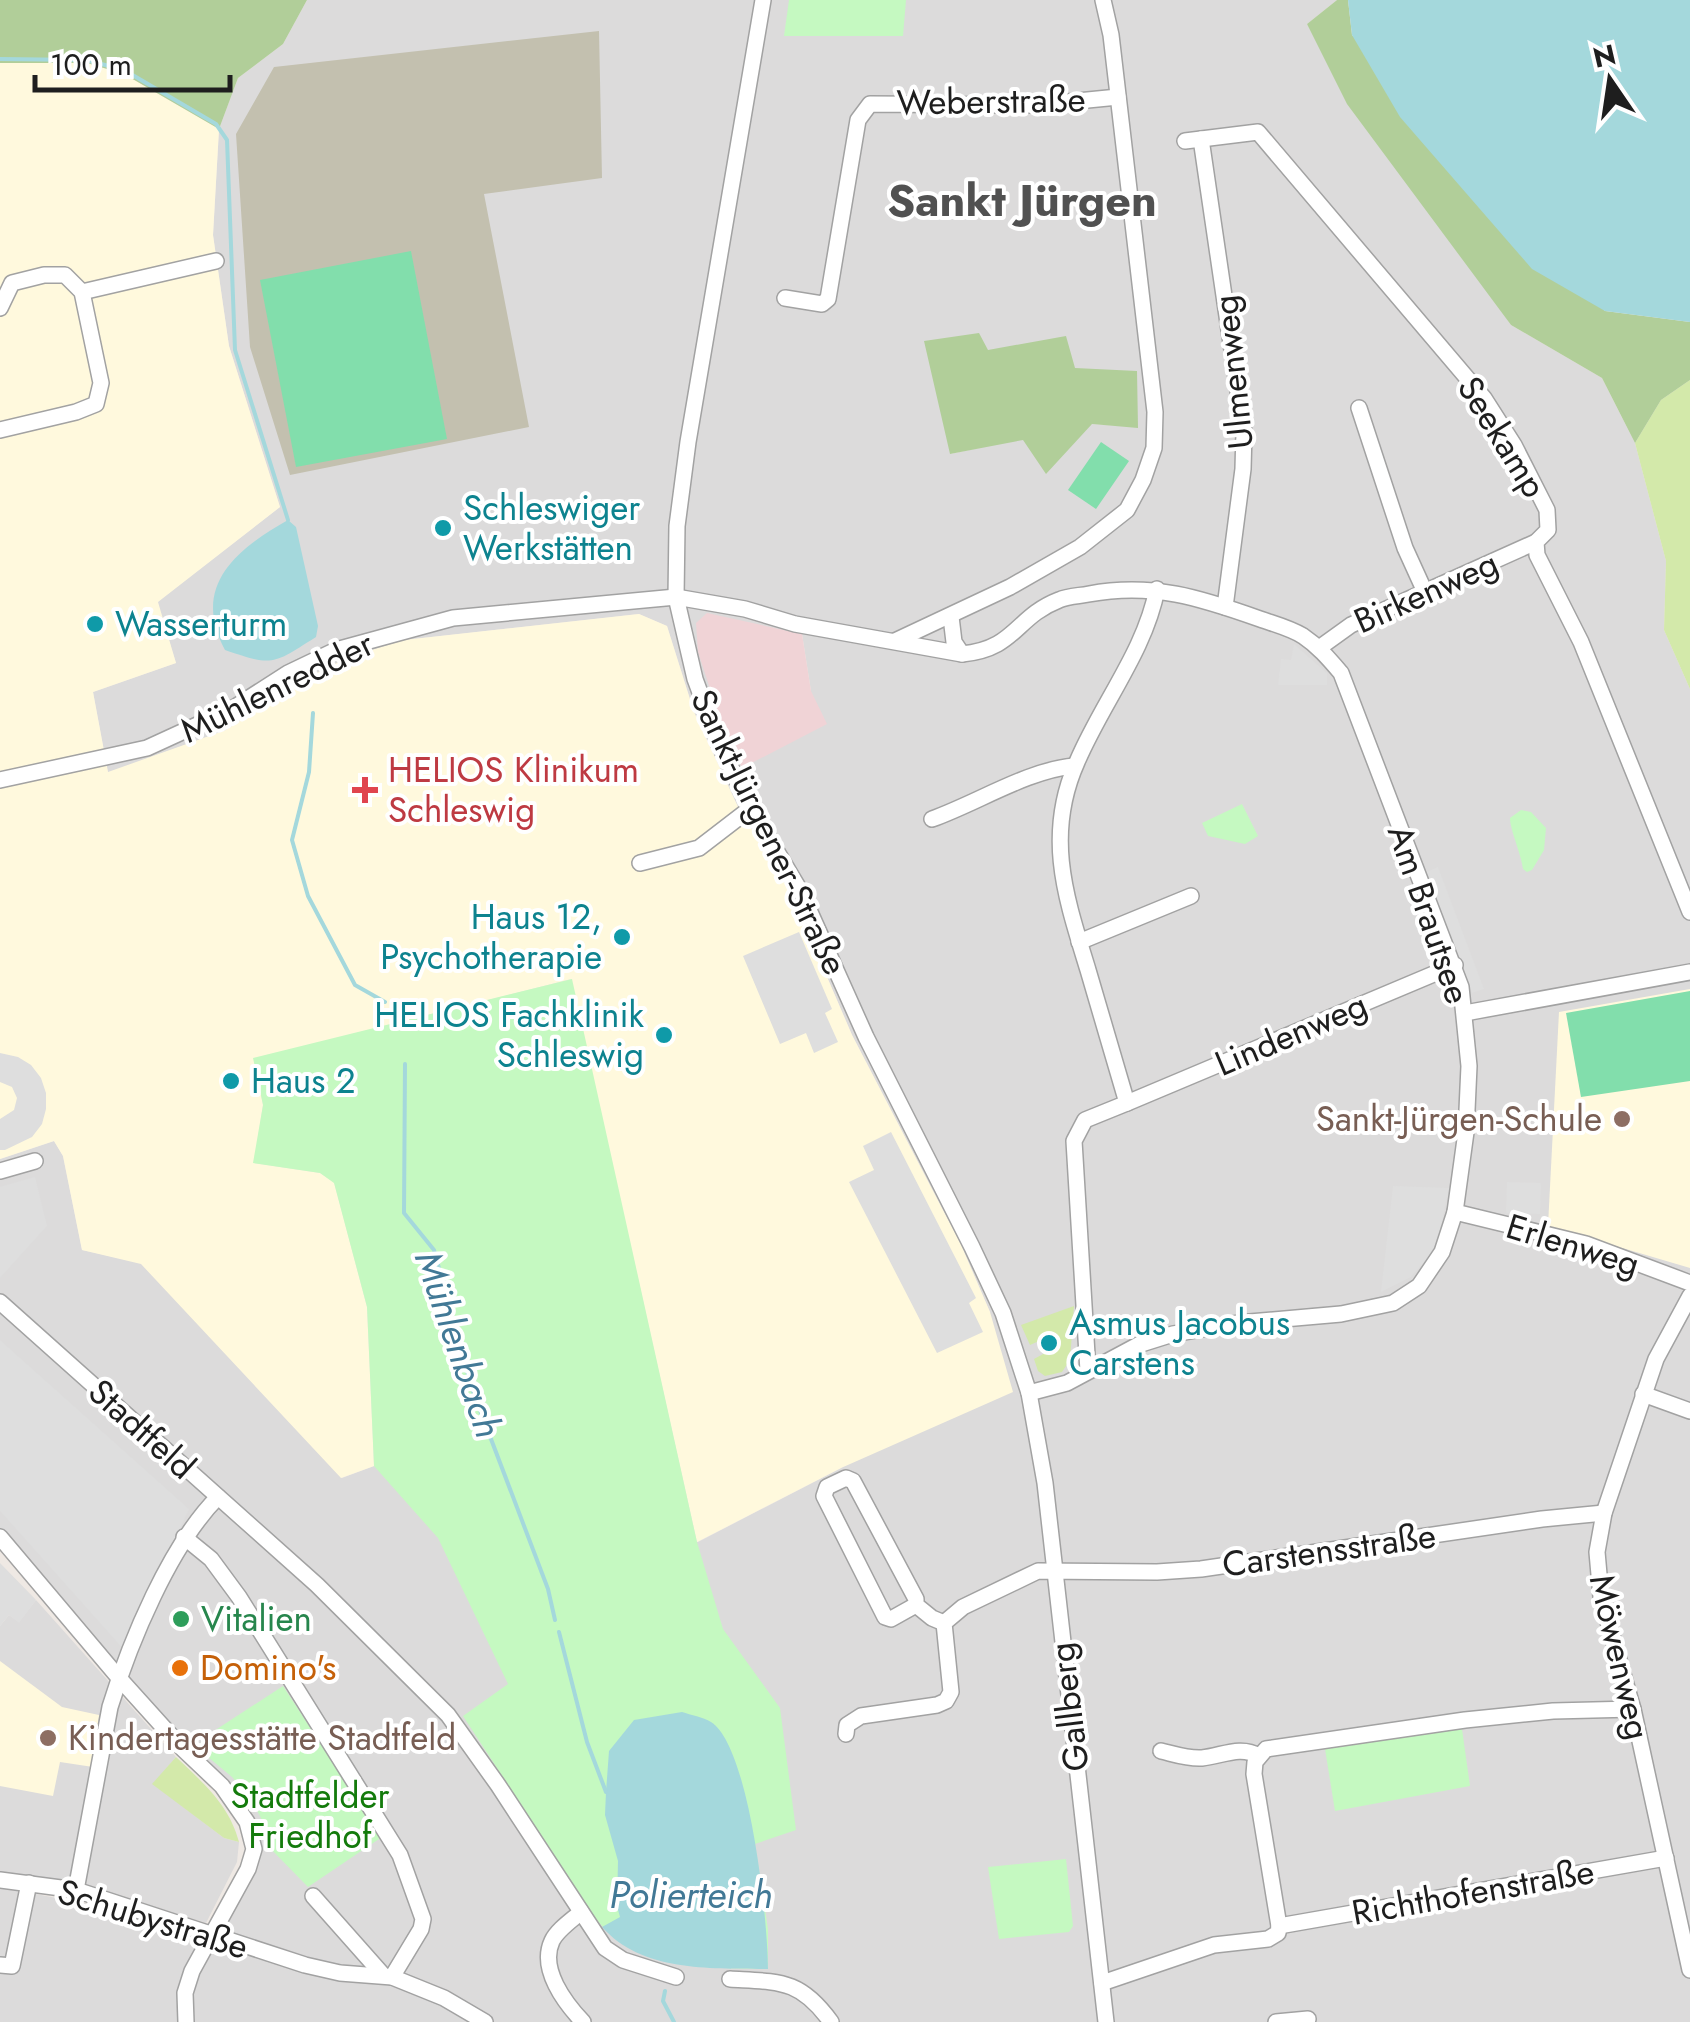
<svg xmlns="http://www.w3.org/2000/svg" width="1690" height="2022" font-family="Jost,sans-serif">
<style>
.residential{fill:#dcdbdb;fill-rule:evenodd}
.commercial{fill:#f0d3d6}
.education{fill:#fff9dd}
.construction{fill:#c3c0af}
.grass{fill:#d3e9aa}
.forest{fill:#b1ce99}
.park{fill:#c5f9c1}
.pitch{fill:#82deac}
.parking{fill:#dedede}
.water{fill:#a4d8dc}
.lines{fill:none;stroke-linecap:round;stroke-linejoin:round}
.stream{stroke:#a4d8dc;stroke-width:4}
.minor-casing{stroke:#a2a2a2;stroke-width:18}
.minor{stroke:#fff;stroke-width:15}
.culture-dot{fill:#0f9aa8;stroke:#fff;stroke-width:4}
.health-dot{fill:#e0444e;stroke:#fff;stroke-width:4}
.education-dot{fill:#8d6e63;stroke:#fff;stroke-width:4}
.leisure-dot{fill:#2e9e5b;stroke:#fff;stroke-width:4}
.food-dot{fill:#e8710a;stroke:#fff;stroke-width:4}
.labels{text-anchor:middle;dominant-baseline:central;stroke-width:8;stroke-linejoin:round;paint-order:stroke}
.street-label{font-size:35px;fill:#1e1e1e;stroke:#fff}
.culture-label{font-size:35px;fill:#0d838f;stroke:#fff;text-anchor:start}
.health-label{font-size:35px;fill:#be3a42;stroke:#fff;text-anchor:start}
.education-label{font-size:35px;fill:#785e54;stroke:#fff;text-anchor:end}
.leisure-label{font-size:35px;fill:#27864d;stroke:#fff;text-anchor:start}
.food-label{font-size:35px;fill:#c56008;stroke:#fff;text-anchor:start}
.park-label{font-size:35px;fill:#147b0c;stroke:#fff}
.water-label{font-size:38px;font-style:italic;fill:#427996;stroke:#fff}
.district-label{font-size:45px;font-weight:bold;fill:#515151;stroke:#fff}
</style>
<rect width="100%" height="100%" fill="#efe9e4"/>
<g class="residential">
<path d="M307,0H1337L1307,24L1511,325L1602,378L1635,443L1666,561L1664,630L1690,689V2022H190V1993L196,1971L257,1868L261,1841L256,1820L246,1802L191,1749L118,1669L0,1530V1159L54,1141L63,1156L82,1250L141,1263L342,1478L374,1466L698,1542L841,1468L990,1312L961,1245L852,1035L791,893L738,807L694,712L667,626L639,614L404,640L347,658L297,683L226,730L108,773L93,692L176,663L157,602L280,507L229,346L213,235L219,129L238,78L283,44ZM1137,371V427L1092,424L950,454ZM802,634L811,691L698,652Z"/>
<path d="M36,1600L176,1757L153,1784L224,1838L239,1842L237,1862L206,1923L83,1884L0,1874V1626L9,1615L19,1622Z"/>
<path d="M0,1887L139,1914L198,1938L187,1967L181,2022H0Z"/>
</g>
<path class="commercial" d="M707,613L802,634L811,691L827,724L742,768L720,719L698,652L696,623Z"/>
<g class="education">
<path d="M0,63H87L124,74L219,129L213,235L229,346L280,507L158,602L176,663L93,692L108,772L226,730L297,683L347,658L404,640L639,614L667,626L694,712L738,807L791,893L852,1035L961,1245L990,1312L1013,1392L841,1468L697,1542L571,979L254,1059L263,1105L254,1163L320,1173L334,1182L367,1307L374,1466L341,1478L141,1264L82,1250L63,1156L54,1141L0,1159Z"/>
<path d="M1690,989V1268L1548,1226L1559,1012Z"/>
<path d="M0,1661L62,1707L99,1715L93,1767L60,1762L53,1796L0,1786Z"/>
</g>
<path class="construction" d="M599,31L602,178L484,194L529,427L290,475L250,347L236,134L274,67Z"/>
<g class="grass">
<path d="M1690,380V689L1664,630L1666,561L1635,443L1661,400Z"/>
<path d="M1074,1306L1070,1360L1062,1372L1045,1376L1038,1371L1034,1359L1054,1348L1048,1337L1030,1345L1021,1325Z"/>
<path d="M176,1757C203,1783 229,1804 239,1842L224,1838L152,1784Z"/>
</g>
<g class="forest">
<path d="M0,0H307L283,44L238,78L219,129L124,74L87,63H0Z"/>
<path d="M1337,0H1348L1352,35L1605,311L1690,322V380L1661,400L1635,443L1602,378L1511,325L1347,104L1307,24Z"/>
<path d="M979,333L988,350L1066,336L1075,368L1137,371L1138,428L1092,424L1046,474L1023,440L950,454L924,341Z"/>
</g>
<g class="park">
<path d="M789,0H906L903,36H784Z"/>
<path d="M1242,804L1258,836L1245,844L1208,836L1202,823Z"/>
<path d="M1521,810L1531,812L1546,828L1544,850L1532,870L1527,872L1523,869C1521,853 1510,830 1510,818Z"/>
<path d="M572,979L697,1542L723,1629L780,1708L796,1830L755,1844L768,1929V1969C706,1968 634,1971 593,1915L463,1716L508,1684L438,1538L374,1466L367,1307L334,1183L320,1173L253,1163L263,1105L253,1058Z"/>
<path d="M283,1686L382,1837L308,1887L265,1843L261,1818L250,1798L232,1777L196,1747L217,1729Z"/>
<path d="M1462,1729L1470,1786L1335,1811L1325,1749Z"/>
<path d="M1066,1859L1073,1926L1069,1932L999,1939L988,1867Z"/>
</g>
<g class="pitch">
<path d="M411,251L447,439L296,467L260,280Z"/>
<path d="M1101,442L1129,461L1096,509L1068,490Z"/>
<path d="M1690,991V1081L1581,1097L1566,1013Z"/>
</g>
<g class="parking">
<path d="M1294,644L1327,673V685H1278L1281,659L1291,660Z"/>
<path d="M1438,867L1484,989L1472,993L1426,872Z"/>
<path d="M799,932L832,1009L825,1013L838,1042L814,1053L806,1033L780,1044L743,956Z"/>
<path d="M0,1053L18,1057L31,1065L41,1078L46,1093V1109L42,1124L32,1137L5,1150H0V1119L14,1110L17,1098L12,1087L0,1082Z"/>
<path d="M891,1132L976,1298L969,1303L983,1332L937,1353L849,1182L874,1170L863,1146Z"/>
<path d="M35,1177L47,1226L0,1278V1187Z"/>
<path d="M1507,1182L1541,1183L1540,1214L1506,1213Z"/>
<path d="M1393,1186L1449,1188L1438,1241L1427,1259L1411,1277L1381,1292Z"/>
<path d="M0,1340L189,1509L125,1651L0,1511Z"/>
<path d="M0,1563L36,1600L19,1623L9,1615L0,1626Z"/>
</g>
<g class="water">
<path d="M1348,0H1690V322L1605,311L1532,269L1400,117L1352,35Z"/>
<path d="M288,520L296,527L318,626L316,637C273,664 274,667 225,650C191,587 235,550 288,520Z"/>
<path d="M682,1712C691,1715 703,1717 711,1722C750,1746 768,1922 768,1969C712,1968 643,1973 602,1927L620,1917L617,1906L618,1861L605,1815L606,1792L609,1751L634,1720Z"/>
</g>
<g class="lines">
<g class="stream">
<path d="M0,59L86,60L124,70L216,124L227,140L235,350L288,520"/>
<path d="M313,713L309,772L292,840L308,896L355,985L385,1002"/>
<path d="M405,1064L404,1213L434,1250L472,1389L548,1589L555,1620"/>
<path d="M559,1632L587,1742L606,1792"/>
<path d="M665,1991L663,2001L674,2022"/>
</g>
<g class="minor-casing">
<g id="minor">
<path d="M763,0L688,442L677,526L676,597L695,679L719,744L751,808L801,892L866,1037L972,1247L1003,1313L1029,1393L1045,1483L1106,2022"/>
<path d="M1201,139L1244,432L1243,469L1225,607"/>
<path d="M1185,141L1258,132L1484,398L1514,445L1547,510L1548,530L1536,542L1537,555L1581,642L1690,912"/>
<path d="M82,292L216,261"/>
<path d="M785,298L822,304L828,299L858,120L870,104L1037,105L1118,97"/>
<path d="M0,308L12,283L44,275H65L82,292L101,383L96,404L76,412L0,430"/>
<path d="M1359,408L1405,548L1425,592"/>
<path d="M951,617L954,642L962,654"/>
<path d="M895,641L1010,587L1080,547L1127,510L1143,480L1154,448L1155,412L1111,35L1103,0"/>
<path d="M1319,648L1351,625L1536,542"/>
<path d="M0,780L147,748L232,709L288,673L336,650L453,618L676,597L745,609L795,624L962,654C1016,649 1015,617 1059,600C1068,596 1079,596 1089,594C1152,582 1201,598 1260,619C1274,624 1290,628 1303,636C1318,646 1329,659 1341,673L1461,987L1469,1066L1466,1132L1455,1212L1442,1252L1419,1286L1393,1303L1341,1314L1238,1323L1173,1334L1138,1345L1067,1383L1029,1393"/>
<path d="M932,819C977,803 1028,770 1074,766"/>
<path d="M640,863L699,848L751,808"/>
<path d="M1079,942L1191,896"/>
<path d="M1465,1013L1690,972"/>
<path d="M1127,1103L1455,965"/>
<path d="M0,1171L35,1161"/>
<path d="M1455,1212L1586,1244L1690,1283"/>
<path d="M1690,1296L1656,1359L1604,1513L1597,1552L1601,1597L1633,1709L1690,1970"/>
<path d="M0,1302L317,1585L448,1715L498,1785L605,1948L623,1960L676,1977"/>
<path d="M1088,1371L1074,1141L1085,1120L1127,1103C1114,1059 1101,1015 1088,970C1066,898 1044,836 1077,762C1102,703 1145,651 1157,589"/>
<path d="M1643,1394L1690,1411"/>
<path d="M0,1537L119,1678L183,1749L222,1786L247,1822L254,1849L248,1869L192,1971L185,1993L186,2022"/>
<path d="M184,1537L211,1559L239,1597L400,1855L423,1919L421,1929L392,1977"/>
<path d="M916,1605L891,1619L885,1617L824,1496L827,1487L846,1478L853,1481L916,1599V1605L932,1618L944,1623"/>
<path d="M846,1734L847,1725L861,1716L937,1705L946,1701L951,1692L944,1623L963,1607L1038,1571L1157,1572L1201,1569L1542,1519L1604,1513"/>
<path d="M1161,1751C1174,1754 1188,1759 1202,1758C1222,1756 1240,1745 1259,1756"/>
<path d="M0,1880L76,1890L305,1965L340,1973L392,1977L444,1998L485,2022"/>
<path d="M76,1890L110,1707C130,1642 170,1545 218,1497"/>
<path d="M313,1896L383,1975"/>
<path d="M581,1912C572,1920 557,1930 552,1941C539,1969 565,2003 583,2022"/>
<path d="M1279,1926L1666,1858"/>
<path d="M0,1965L12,1966L29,1883"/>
<path d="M730,1979C780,1982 800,1979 831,2022"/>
<path d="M1102,1983L1214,1945L1268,1939L1278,1933L1279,1926L1254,1774L1255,1762L1266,1749L1465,1720L1553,1711L1633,1709"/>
<path d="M1276,2022L1308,2019"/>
</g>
</g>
<use href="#minor" class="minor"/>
</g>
<g class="culture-dot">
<circle cx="443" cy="528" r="10"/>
<circle cx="95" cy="624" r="10"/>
<circle cx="622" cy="937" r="10"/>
<circle cx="664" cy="1035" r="10"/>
<circle cx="231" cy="1081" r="10"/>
<circle cx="1049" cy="1343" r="10"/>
</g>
<path class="health-dot" d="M360 775h10v10h10v10h-10v10h-10v-10h-10v-10h10z"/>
<g class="education-dot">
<circle cx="1622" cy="1119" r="10"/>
<circle cx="48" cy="1738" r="10"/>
</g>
<circle class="leisure-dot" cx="181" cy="1619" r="10"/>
<circle class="food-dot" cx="180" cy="1668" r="10"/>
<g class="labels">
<g class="street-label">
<text transform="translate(991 101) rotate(-1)">Weberstraße</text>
<text transform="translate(1233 372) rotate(-96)">Ulmenweg</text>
<text transform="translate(1502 437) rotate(58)">Seekamp</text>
<text transform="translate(1426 592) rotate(-24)">Birkenweg</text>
<text transform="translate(277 687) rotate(-26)">Mühlenredder</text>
<text transform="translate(769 832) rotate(64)">Sankt-Jürgener-Straße</text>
<text transform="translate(1429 914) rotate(71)">Am Brautsee</text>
<text transform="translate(1291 1034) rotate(-23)">Lindenweg</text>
<text transform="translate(1573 1245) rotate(17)">Erlenweg</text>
<text transform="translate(142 1429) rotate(42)">Stadtfeld</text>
<text transform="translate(1329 1550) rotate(-8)">Carstensstraße</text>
<text transform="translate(1620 1657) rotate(77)">Möwenweg</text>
<text transform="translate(1069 1707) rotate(-97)">Gallberg</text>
<text transform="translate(1473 1892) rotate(-10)">Richthofenstraße</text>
<text transform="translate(153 1919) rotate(17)">Schubystraße</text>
</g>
<g class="culture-label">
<text x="463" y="508">Schleswiger<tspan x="463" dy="40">Werkstätten</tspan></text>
<text x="115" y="624">Wasserturm</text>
<text x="602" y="917" text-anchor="end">Haus 12,<tspan x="602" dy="40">Psychotherapie</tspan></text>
<text x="644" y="1015" text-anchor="end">HELIOS Fachklinik<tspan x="644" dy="40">Schleswig</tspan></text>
<text x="251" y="1081">Haus 2</text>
<text x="1069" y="1323">Asmus Jacobus<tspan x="1069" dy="40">Carstens</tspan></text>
</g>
<g class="health-label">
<text x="388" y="770">HELIOS Klinikum<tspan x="388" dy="40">Schleswig</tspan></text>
</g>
<g class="education-label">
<text x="1602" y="1119">Sankt-Jürgen-Schule</text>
<text x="68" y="1738" text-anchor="start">Kindertagesstätte Stadtfeld</text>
</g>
<g class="leisure-label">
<text x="201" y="1619">Vitalien</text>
</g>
<g class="food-label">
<text x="200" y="1668">Domino's</text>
</g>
<g class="park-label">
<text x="310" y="1796">Stadtfelder<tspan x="310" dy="40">Friedhof</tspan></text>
</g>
<g class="water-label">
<text transform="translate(459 1344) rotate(71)">Mühlenbach</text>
<text x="691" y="1894">Polierteich</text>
</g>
<g class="district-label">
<text x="1022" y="200">Sankt Jürgen</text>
</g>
</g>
<g transform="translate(1610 80) rotate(347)" stroke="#ffffff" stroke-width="8" paint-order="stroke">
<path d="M0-8L18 38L0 25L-18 38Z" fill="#1e1e1e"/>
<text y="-15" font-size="28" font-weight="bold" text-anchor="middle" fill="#1e1e1e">N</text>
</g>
<path d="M35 75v15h195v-15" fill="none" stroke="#1e1e1e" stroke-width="5"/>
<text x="50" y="75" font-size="30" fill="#1e1e1e" stroke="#ffffff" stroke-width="8" paint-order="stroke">100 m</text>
</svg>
